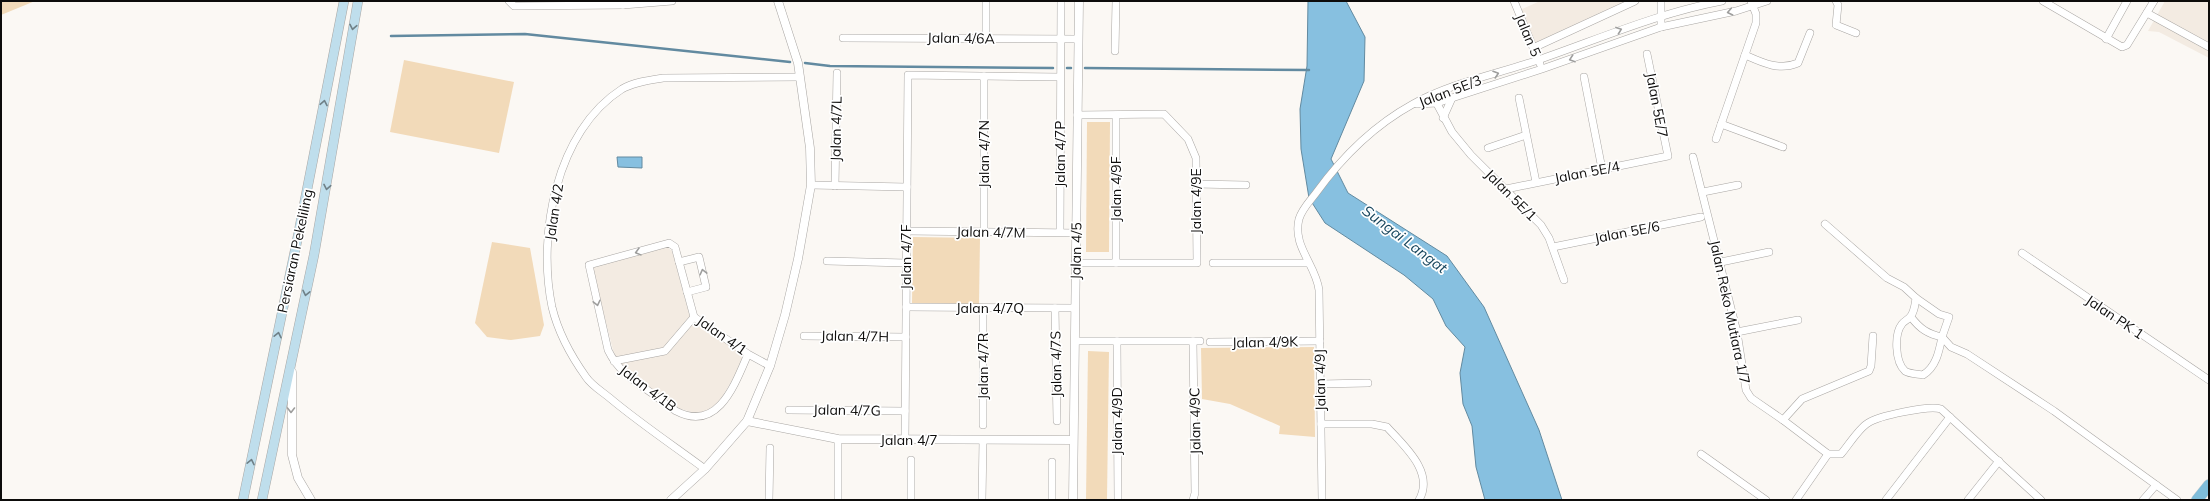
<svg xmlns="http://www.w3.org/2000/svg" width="2210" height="501" font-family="Mulish,sans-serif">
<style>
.built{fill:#f3ebe2}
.green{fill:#f2dab9}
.water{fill:#87c0e0;stroke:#628aa0}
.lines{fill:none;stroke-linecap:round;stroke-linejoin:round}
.stream{stroke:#628aa0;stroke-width:2.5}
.minor-casing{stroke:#a9a6a3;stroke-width:8}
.tertiary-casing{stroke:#a9a6a3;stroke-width:9}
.secondary-casing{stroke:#a9a6a3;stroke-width:10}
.primary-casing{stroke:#d3d3d3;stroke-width:12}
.minor{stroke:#fff;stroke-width:7}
.tertiary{stroke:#fff;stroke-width:8}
.secondary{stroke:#bfdeec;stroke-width:9}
.primary{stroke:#7fbdda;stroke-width:11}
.oneway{stroke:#9e9e9d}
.oneway2{stroke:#6f8087}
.labels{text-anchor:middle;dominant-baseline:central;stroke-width:3.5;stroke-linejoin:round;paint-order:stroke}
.street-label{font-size:14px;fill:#0d0c0b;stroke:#fff}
.water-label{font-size:15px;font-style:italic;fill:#18465d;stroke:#fff}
</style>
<rect width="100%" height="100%" fill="#fbf8f4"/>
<g class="built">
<path d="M1540,1H1627L1535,43L1520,10Z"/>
<path d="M2165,1H2209V58L2159,32L2148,31Z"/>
<path d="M667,247L672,251L690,317L743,355L739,369L716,407L699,414L677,408L626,371L615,358L592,267Z"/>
</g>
<g class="green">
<path d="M1,1H35L1,15Z"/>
<path d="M404,60L514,82L499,153L390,132Z"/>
<path d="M1087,122H1110L1109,252H1086Z"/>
<path d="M913,237L980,238L979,304L912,303Z"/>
<path d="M492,242L530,248L544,325L540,336L511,340L487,337L475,323Z"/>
<path d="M1314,347L1315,437L1279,434L1280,426L1230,404L1202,399L1201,348Z"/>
<path d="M1088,351L1109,352L1107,499H1086Z"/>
</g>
<g class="water">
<path d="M1308,1H1346L1365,37L1364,81L1331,159L1348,193L1447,256L1484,307L1539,430L1562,500H1485L1476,467L1472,426L1463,404L1460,373L1465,347L1446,326L1433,299L1404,275L1325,223L1309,198L1301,149L1300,109L1307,66Z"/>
<path d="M617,157H642V168L618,167Z"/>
</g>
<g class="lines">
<g class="stream">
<path d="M391,36L525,34L790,62"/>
<path d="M805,63L830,66L1053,68"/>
<path d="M1067,68H1071"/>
<path d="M1085,68L1309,70"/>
</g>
<g class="minor-casing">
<g id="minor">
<path d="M509,1L514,6L623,5V1"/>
<path d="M1514,1L1540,64"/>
<path d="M1661,1V27"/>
<path d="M1836,1L1838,5L1836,25L1856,33"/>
<path d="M2043,1L2122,47L2127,45L2154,1"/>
<path d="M623,5L672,1"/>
<path d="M2147,13L2209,47"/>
<path d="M843,38L1078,39"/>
<path d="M986,38V1"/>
<path d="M2106,39L2127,1"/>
<path d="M1533,48L1635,1"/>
<path d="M1115,51L1116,1"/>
<path d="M1745,55C1763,63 1779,71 1798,63L1810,33"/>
<path d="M1584,77L1602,169"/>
<path d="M1519,98L1536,182"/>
<path d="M1435,100L1452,132L1471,155L1541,225L1549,238L1564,280"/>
<path d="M1417,104L1437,103L1452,98L1542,69L1661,27L1736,11L1767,1"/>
<path d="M1443,118L1452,98"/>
<path d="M1721,124L1783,147"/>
<path d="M1716,139L1756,23V14L1751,1"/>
<path d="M1488,148L1526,135"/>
<path d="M1693,157L1737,332L1746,390L1751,398L1783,420L1828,454H1841C1848,446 1859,428 1868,423C1878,416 1929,405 1941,409L2041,500"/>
<path d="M1196,184L1246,185"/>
<path d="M811,185L907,187"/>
<path d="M835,186L837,73"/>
<path d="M1506,189L1668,156L1647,54"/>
<path d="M1703,192L1738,185"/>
<path d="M1825,224L1887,278L1904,287L1916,298C1915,305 1914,314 1909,318C1907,320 1903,322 1902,324C1894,334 1895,362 1905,371C1909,374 1918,374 1923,375C1936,367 1939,352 1942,337C1928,334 1920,329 1911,317"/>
<path d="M906,231L1076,233"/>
<path d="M984,232V76"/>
<path d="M1060,232L1061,1"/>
<path d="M1553,247L1701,217"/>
<path d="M2022,253L2209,380"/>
<path d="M827,261L906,263"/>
<path d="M679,262L699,257L706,287L687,292"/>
<path d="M1721,262L1769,252"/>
<path d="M1075,263H1197L1196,158L1188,139L1164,114L1077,115"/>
<path d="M1116,263V115"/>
<path d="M1213,263H1308"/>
<path d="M1916,298L1939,314L1949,317L1942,337L1951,347L1967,354L2054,411L2177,500"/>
<path d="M906,307L1075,308"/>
<path d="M1055,308L1057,421"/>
<path d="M1737,332L1798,320"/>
<path d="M804,336L906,337"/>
<path d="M1075,341H1200"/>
<path d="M1117,341L1118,500"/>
<path d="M1210,342L1320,341"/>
<path d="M748,354C735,384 718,433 676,411C668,406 660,400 653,394C634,381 618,371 608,350L589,265L669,243L675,247L694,317L748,354L770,366"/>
<path d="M614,361L665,351L694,317"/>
<path d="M1320,384L1368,383"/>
<path d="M789,410L905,411"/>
<path d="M1783,420L1802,399L1869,371L1871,366L1873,336"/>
<path d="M1321,424H1372L1387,427C1404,446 1435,472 1419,500"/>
<path d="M983,425V308"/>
<path d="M905,440L908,75L1060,77"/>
<path d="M1701,454L1766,500"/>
<path d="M911,460V500"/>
<path d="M1052,462V500"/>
<path d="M705,469C674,446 641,424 611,399C603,392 592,386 586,377C571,356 558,332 552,307C537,235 556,131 622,89C634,82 650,80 663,78L800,77"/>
<path d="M769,500L770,448"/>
<path d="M838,500V439"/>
<path d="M982,500L983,440"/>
<path d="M1193,500L1195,493L1193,341"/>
<path d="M1322,500L1319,290C1316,265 1292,246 1299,219C1302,209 1310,201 1316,193C1342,157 1373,126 1413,104C1451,83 1497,74 1538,60C1599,39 1658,13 1722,1"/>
<path d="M1796,500L1828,454"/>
<path d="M1886,500L1950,417"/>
<path d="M1968,500L1999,461"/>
<path d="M2143,500L2156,485"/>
</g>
</g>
<g class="tertiary-casing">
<g id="tertiary">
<path d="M292,372V455L298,478L311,500"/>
<path d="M747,421L838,439L1073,440"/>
<path d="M671,500L705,469L747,421L770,366L785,315L798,259L811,185L810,148L798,63L778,1"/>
<path d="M1073,500L1079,1"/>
</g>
</g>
<g class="secondary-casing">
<g id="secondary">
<path d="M243,500L297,241L344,1"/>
<path d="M262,500L314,255L358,1"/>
</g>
</g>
<g class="primary-casing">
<path id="primary" d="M2197,500L2209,485"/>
</g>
<use href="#minor" class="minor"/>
<use href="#tertiary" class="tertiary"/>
<use href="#secondary" class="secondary"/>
<use href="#primary" class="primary"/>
</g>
<defs><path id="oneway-chevron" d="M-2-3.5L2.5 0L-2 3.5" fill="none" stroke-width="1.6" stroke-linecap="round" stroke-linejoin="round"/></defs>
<g class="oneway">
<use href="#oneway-chevron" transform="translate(1730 12) rotate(168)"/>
<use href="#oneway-chevron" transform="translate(1619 30) rotate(-20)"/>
<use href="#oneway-chevron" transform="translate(1572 59) rotate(161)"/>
<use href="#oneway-chevron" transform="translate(1496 74) rotate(-18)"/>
<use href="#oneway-chevron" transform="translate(638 252) rotate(165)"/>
<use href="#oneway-chevron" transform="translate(703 272) rotate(-104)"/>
<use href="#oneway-chevron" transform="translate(597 303) rotate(77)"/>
<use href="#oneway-chevron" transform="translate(291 410) rotate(90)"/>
</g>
<g class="oneway2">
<use href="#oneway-chevron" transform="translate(353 27) rotate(101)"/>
<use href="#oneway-chevron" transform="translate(324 103) rotate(-79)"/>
<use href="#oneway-chevron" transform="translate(327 187) rotate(101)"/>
<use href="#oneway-chevron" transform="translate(306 293) rotate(102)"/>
<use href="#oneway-chevron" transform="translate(278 335) rotate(-78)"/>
<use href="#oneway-chevron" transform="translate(251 462) rotate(-78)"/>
</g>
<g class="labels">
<g class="street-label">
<text transform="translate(1528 35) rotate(67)">Jalan 5</text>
<text transform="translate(961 38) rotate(1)">Jalan 4/6A</text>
<text transform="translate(1450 91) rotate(-21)">Jalan 5E/3</text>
<text transform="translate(1657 105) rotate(79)">Jalan 5E/7</text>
<text transform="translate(836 129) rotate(-89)">Jalan 4/7L</text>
<text transform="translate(984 154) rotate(-90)">Jalan 4/7N</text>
<text transform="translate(1060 154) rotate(-90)">Jalan 4/7P</text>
<text transform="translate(1587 172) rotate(-11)">Jalan 5E/4</text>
<text transform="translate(1116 189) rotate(-90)">Jalan 4/9F</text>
<text transform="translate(1511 195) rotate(45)">Jalan 5E/1</text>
<text transform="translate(1196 201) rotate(-90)">Jalan 4/9E</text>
<text transform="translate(554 212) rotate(-81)">Jalan 4/2</text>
<text transform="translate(991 232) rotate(1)">Jalan 4/7M</text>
<text transform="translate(1627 232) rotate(-11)">Jalan 5E/6</text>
<text transform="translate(295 251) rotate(-78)">Persiaran Pekeliling</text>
<text transform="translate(1076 251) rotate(-89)">Jalan 4/5</text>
<text transform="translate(906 257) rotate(-90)">Jalan 4/7F</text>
<text x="990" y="308">Jalan 4/7Q</text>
<text transform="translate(1730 312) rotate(78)">Jalan Reko Mutiara 1/7</text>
<text transform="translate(2115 317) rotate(34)">Jalan PK 1</text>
<text transform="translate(722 335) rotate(35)">Jalan 4/1</text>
<text transform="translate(855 336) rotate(1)">Jalan 4/7H</text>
<text transform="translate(1265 342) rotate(-1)">Jalan 4/9K</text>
<text transform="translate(1056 364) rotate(-91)">Jalan 4/7S</text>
<text transform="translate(983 366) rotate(-90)">Jalan 4/7R</text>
<text transform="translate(1320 380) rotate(-91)">Jalan 4/9J</text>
<text transform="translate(648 388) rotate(37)">Jalan 4/1B</text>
<text transform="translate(847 410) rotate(1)">Jalan 4/7G</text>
<text transform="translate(1117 421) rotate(-90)">Jalan 4/9D</text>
<text transform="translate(1195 421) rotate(-91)">Jalan 4/9C</text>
<text x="909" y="440">Jalan 4/7</text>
</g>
<g class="water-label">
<text transform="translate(1405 239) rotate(37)">Sungai Langat</text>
</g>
</g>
<rect width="2210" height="501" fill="none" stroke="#0d0c0b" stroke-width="4"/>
</svg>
